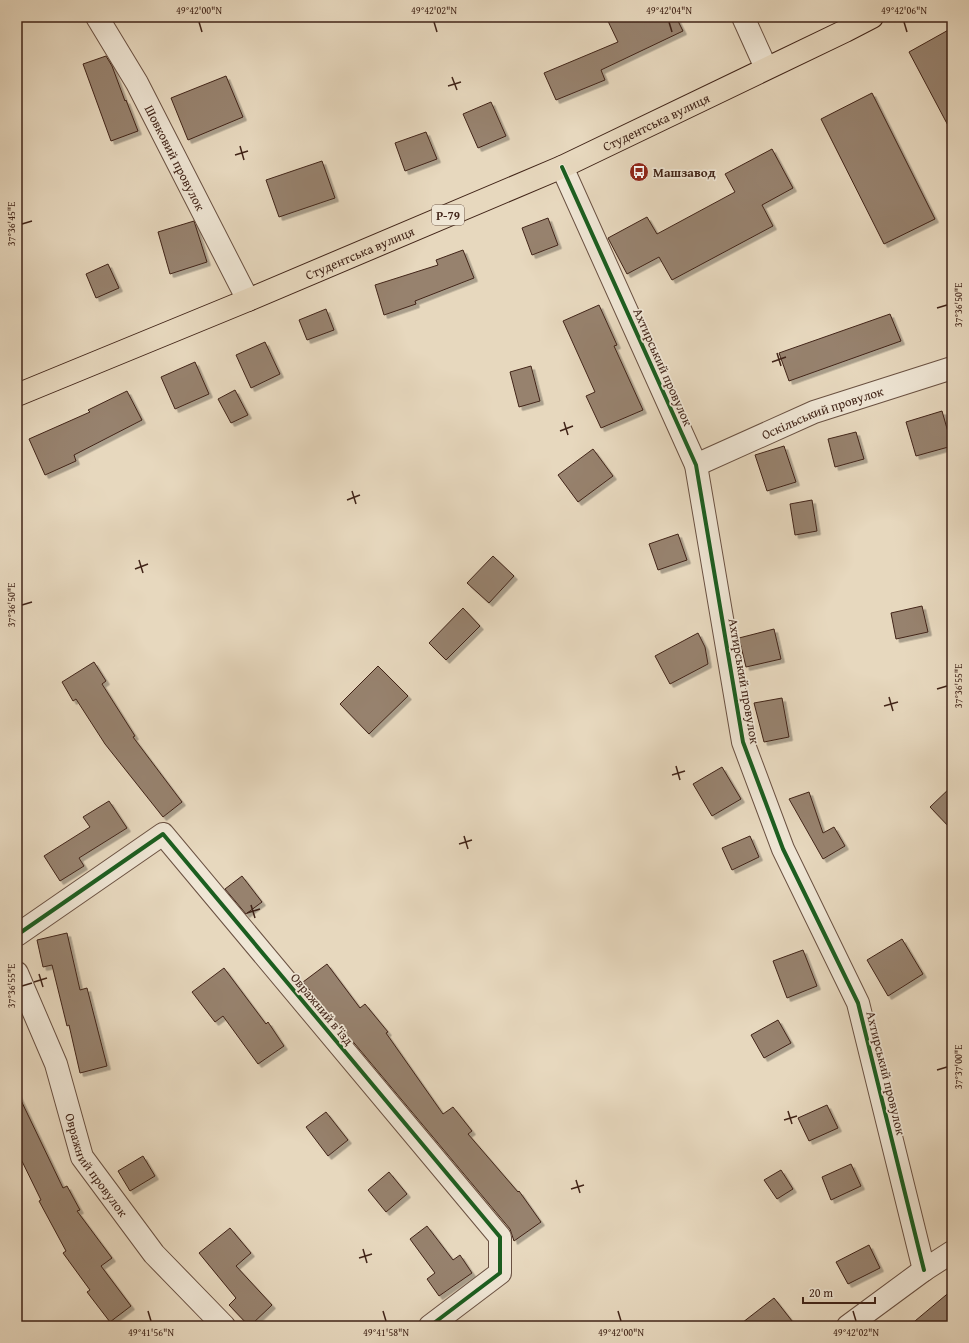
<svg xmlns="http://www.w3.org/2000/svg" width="969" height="1343" font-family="'Gentium Book Plus',serif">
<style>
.building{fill:#97826e;stroke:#412418;filter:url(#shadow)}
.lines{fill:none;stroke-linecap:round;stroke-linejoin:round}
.minor-casing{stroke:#6a5142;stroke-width:24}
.major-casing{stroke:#412418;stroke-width:24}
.minor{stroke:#efe6d5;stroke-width:22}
.major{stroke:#e7d8be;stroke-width:22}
.cycleway-casing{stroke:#efe6d5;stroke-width:6}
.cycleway{stroke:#1b5e20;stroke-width:4}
.ticks{fill:none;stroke:#412418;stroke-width:1.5}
.labels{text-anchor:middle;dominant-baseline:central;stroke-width:3.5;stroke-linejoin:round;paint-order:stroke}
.shield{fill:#efe6d5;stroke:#755e51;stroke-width:1}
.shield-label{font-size:12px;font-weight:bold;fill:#412418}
.street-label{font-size:13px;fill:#412418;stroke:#efe6d5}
.poi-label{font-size:13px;font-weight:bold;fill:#412418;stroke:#efe6d5;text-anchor:start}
.neatline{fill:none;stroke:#412418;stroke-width:1.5}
.ticks-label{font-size:10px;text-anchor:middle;fill:#412418}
</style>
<defs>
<filter id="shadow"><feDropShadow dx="3.5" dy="3.5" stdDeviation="0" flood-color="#0004"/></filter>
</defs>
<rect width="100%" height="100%" fill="#e7d8be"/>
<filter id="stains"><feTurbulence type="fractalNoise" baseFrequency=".005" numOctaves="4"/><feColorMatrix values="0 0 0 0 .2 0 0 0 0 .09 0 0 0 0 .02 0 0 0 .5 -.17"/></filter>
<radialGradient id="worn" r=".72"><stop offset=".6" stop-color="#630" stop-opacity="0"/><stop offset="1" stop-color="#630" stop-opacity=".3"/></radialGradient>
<g class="building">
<path d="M606,17H676L683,31L601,70L605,80L556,100L544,73L618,42Z"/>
<path d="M952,28V133L909,52Z"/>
<path d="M106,56L112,66L125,101L126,100L138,131L111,141L83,64Z"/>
<path d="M226,76L243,117L188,140L171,98Z"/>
<path d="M872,93L935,219L884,244L821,119Z"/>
<path d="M491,102L506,136L478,148L463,114Z"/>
<path d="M426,132L437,159L405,171L395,143Z"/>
<path d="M772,149L793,188L762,205L773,226L672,280L659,257L627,274L608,238L647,217L657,234L735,192L725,174Z"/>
<path d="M322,161L335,198L279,217L266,180Z"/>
<path d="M548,218L558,245L532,255L522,228Z"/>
<path d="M194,221L207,262L170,274L158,232Z"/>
<path d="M463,250L474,278L415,301L416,304L384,315L375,285L438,265L436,260Z"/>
<path d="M108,264L119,288L96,298L86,274Z"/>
<path d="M599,305L617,345L614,346L643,410L601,428L586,396L595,392L563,321Z"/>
<path d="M326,309L334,330L307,340L299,320Z"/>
<path d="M890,314L901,341L789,381L779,353Z"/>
<path d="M265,342L280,374L251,388L236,355Z"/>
<path d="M195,362L209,394L175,409L161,377Z"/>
<path d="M531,366L540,401L519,407L510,372Z"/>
<path d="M235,390L248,415L231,423L218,399Z"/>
<path d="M127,391L142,420L74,455L76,461L45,475L29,439L90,412L88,410Z"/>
<path d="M942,411L952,446L916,456L906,422Z"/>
<path d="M856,432L864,459L835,467L828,439Z"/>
<path d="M784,446L796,482L767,491L755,455Z"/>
<path d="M593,449L613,476L578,502L558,475Z"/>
<path d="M812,500L817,531L795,535L790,504Z"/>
<path d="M678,534L687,560L658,570L649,544Z"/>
<path d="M493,556L514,576L489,603L467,583Z"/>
<path d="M922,606L928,632L896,639L891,613Z"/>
<path d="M463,608L480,626L446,660L429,643Z"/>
<path d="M774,629L781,659L746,667L739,638Z"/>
<path d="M698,633L705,647L708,664L670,684L655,656Z"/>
<path d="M94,662L106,681L102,684L135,736L133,737L182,802L163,817L105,744L76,699L73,701L62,682Z"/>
<path d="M378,666L408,696L369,734L340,704Z"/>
<path d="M782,698L789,737L764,742L754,703Z"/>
<path d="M722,767L741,799L712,816L693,784Z"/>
<path d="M952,786V830L930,807Z"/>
<path d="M809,792L823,833L834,827L845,846L823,859L789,799Z"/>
<path d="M109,801L127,828L79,858L84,866L60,881L44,856L90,827L83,817Z"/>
<path d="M750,836L759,857L732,870L722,848Z"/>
<path d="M242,876L262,902L246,914L225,889Z"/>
<path d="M67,933L80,990L87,988L107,1066L80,1073L69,1025L67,1026L52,965L43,967L37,940Z"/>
<path d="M902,939L923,974L888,996L867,960Z"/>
<path d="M803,950L817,986L787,998L773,961Z"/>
<path d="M327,964L360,1008L365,1004L388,1032L386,1033L443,1114L453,1107L472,1131L468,1134L518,1192L519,1191L541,1222L514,1241L510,1229L303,982Z"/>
<path d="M224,968L266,1024L268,1022L284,1046L258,1064L223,1016L215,1022L192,992Z"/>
<path d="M778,1020L791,1043L764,1058L751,1035Z"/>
<path d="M17,1092L63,1188L67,1186L80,1210L77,1211L112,1258L101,1266L131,1306L110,1322L87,1292L90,1290L63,1253L66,1251L39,1201L41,1200L17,1151Z"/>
<path d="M827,1105L838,1128L809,1141L798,1118Z"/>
<path d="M326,1112L348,1140L328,1156L306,1127Z"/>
<path d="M143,1156L155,1176L130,1191L118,1171Z"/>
<path d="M851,1164L861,1186L831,1200L822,1177Z"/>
<path d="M781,1170L793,1189L777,1199L764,1180Z"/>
<path d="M389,1172L407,1194L386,1212L368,1190Z"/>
<path d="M427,1226L453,1260L460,1255L472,1273L439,1296L427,1279L435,1273L410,1239Z"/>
<path d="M230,1228L251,1253L236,1266L272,1305L250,1326H249L229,1305L236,1298L199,1253Z"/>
<path d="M869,1245L880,1268L848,1284L836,1262Z"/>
<path d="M952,1290V1326H909Z"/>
<path d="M774,1298L796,1326H738Z"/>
</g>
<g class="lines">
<g class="minor-casing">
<g id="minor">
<path id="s1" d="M97,17L137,83L248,300"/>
<path d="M743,17L766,68"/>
<path d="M562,167L696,465L743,742L783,849L858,1003L924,1270"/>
<path id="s2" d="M696,465L814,412L952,368"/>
<path d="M17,935L163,834L500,1237V1273L430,1326"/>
<path id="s3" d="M17,973L56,1064L82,1157L154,1254L224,1326"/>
<path d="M848,1326L924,1270L952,1252"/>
</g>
</g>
<g class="major-casing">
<g id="major">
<path id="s4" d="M17,395L248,300L562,167L845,31L872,17"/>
</g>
</g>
<use href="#minor" class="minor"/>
<use href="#major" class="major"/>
<g class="cycleway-casing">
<g id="cycleway">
<path d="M562,167L696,465L743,742L783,849L858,1003L924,1270"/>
<path d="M17,935L163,834L500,1237V1273L430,1326"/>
</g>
</g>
<use href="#cycleway" class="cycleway"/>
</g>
<path class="ticks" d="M199,22L202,32M434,22L437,32M669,22L672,32M904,22L907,32M452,77L457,90M448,86L461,82M240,146L244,160M235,155L248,151M22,224L32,221M937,308L947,305M777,353L781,366M772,362L786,357M564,422L568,435M560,431L573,426M352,491L356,504M347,500L360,495M139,560L143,573M135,569L148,564M22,605L32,602M937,689L947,686M889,697L893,711M884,706L898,702M676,766L680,780M672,775L685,771M464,836L468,849M459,844L472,840M251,905L255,918M247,913L260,909M39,974L43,987M34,982L47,978M22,986L32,983M937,1070L947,1067M788,1111L792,1124M784,1120L797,1116M576,1180L580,1193M571,1189L584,1185M363,1249L367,1263M359,1258L372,1254M148,1311L151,1321M383,1311L386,1321M618,1311L621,1321M853,1311L856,1321"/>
<defs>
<g id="bus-disc" transform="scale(1)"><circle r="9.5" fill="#8f2418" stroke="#efe6d5"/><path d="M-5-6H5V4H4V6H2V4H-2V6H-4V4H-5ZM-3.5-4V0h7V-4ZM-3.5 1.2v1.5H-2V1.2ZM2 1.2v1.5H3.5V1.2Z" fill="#fff"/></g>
</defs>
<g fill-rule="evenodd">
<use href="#bus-disc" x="639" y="172"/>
</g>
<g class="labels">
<rect class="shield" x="432" y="205" width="32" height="20" rx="3"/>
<g class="shield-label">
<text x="448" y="215">Р-79</text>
</g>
<g class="street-label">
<text stroke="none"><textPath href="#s4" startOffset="695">Студентська вулиця</textPath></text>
<text stroke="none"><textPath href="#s1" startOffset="161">Шовковий провулок</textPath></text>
<text stroke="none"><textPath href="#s4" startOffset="371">Студентська вулиця</textPath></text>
<text transform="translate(663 367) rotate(66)">Ахтирський провулок</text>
<text stroke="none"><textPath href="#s2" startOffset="137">Оскільський провулок</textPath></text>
<text transform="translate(744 681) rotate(80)">Ахтирський провулок</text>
<text transform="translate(322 1009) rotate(50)">Овражний в'їзд</text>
<text transform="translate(886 1073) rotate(76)">Ахтирський провулок</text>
<text stroke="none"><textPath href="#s3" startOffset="209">Овражний провулок</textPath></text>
</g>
<g class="poi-label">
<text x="653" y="172">Машзавод</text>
</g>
</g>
<rect width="969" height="1343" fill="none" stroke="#e7d8be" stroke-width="44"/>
<path d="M803 1297v6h72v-6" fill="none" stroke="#412418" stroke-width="2"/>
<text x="809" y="1297" font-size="12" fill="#412418" stroke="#efe6d5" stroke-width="3" paint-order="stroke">20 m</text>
<rect x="22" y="22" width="925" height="1299" class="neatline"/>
<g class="ticks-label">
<text x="199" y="14">49°42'00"N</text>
<text x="434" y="14">49°42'02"N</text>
<text x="669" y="14">49°42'04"N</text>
<text x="904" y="14">49°42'06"N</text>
<text transform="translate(11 224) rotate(-90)" y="4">37°36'45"E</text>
<text transform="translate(958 305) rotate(-90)" y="4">37°36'50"E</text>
<text transform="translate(11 605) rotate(-90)" y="4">37°36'50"E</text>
<text transform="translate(958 686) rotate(-90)" y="4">37°36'55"E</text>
<text transform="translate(11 986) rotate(-90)" y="4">37°36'55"E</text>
<text transform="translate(958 1067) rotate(-90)" y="4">37°37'00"E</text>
<text x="151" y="1336">49°41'56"N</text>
<text x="386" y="1336">49°41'58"N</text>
<text x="621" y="1336">49°42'00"N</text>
<text x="856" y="1336">49°42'02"N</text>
</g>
<rect width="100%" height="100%" filter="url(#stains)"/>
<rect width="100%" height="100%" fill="url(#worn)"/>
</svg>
